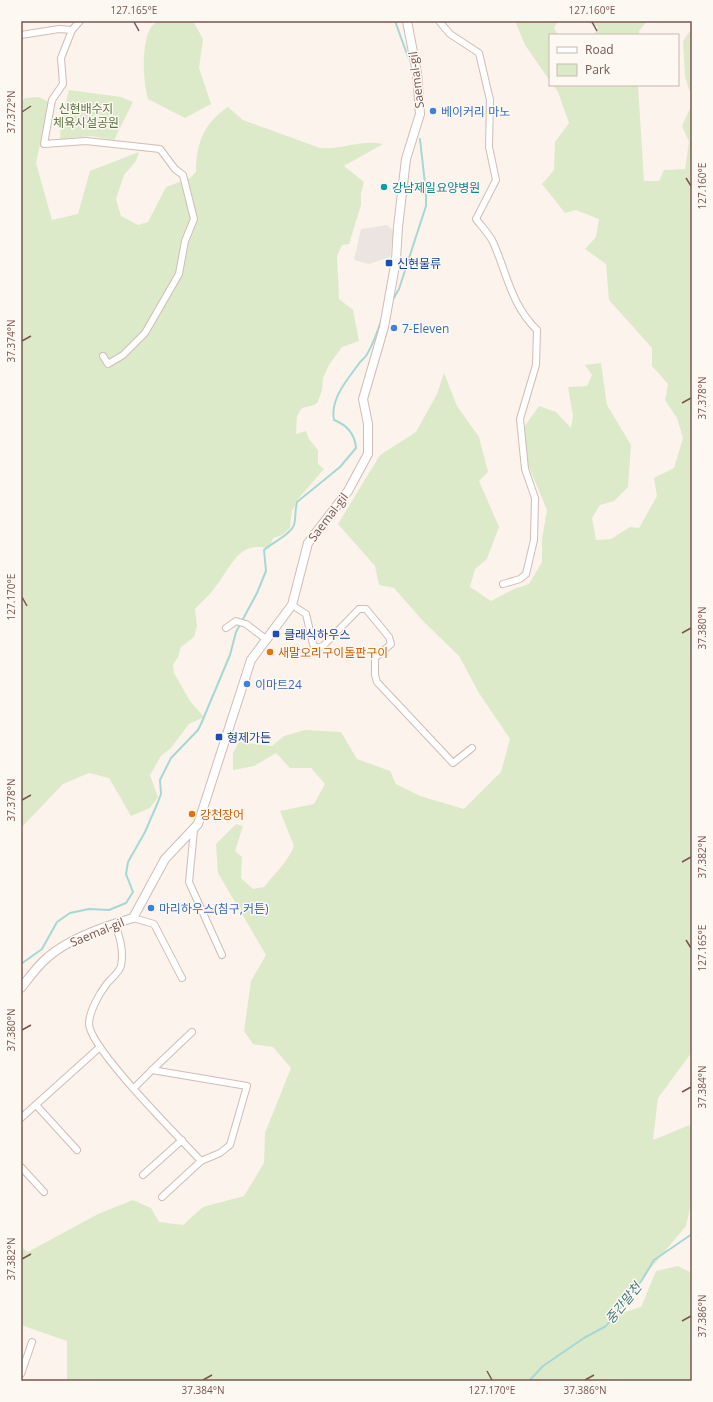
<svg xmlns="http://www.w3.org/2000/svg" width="713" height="1402" font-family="'Open Sans','Noto Sans KR',sans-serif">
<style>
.industrial{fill:#ece4e1}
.green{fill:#ddeaca}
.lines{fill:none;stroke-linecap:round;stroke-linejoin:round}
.stream{stroke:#a7d7d5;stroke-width:2}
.minor-casing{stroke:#d1bcb4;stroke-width:8}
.tertiary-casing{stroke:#d1bcb4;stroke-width:10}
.minor{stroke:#fff;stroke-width:6}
.tertiary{stroke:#fff;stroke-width:8}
.ticks{fill:none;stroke:#77564f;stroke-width:1.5}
.shop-dot{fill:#3f7fe0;stroke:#fef8f3;stroke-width:1.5}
.culture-dot{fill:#0f9aa8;stroke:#fef8f3;stroke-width:1.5}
.transit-dot{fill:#1a4fb4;stroke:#fef8f3;stroke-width:1.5}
.food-dot{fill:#e8710a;stroke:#fef8f3;stroke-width:1.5}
.labels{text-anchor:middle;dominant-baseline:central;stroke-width:3;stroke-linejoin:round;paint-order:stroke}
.street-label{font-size:12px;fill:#77564f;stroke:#fef8f3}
.park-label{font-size:12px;fill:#5d7644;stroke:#fef8f3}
.shop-label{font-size:12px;fill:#366cbe;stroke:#fef8f3;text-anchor:start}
.culture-label{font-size:12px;fill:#0d838f;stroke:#fef8f3;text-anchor:start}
.transit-label{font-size:12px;fill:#164399;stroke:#fef8f3;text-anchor:start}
.food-label{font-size:12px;fill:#c56008;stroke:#fef8f3;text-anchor:start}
.water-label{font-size:13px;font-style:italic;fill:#427b79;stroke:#fef8f3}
.neatline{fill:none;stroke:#77564f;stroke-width:1.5}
.ticks-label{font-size:10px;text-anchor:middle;fill:#77564f}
</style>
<rect width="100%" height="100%" fill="#fcf3ec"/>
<path class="industrial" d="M387,225L394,231L390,257L369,264L354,260L361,229Z"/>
<g class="green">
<path d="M158,21H193L203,39L199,68L211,104L185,118L148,99C143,80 141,44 151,27C152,25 156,23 158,21Z"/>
<path d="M515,21H558L554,28L558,35H550V81L525,45Z"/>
<path d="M585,21H647L639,31V35H594L598,27Z"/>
<path d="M692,28V98L685,77L683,41Z"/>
<path d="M553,85H638L644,181H659L664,170L685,169L689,142L682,126L692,104V1052L658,1098L653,1140L692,1124V1200L686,1226L611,1316L641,1307L656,1271L678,1266L692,1273V1381H67V1341L21,1325V1247L28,1252L98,1214L133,1200L151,1208L159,1222L183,1225L203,1207L244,1196L264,1163L265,1133L291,1068L273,1047L253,1044L244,1031L251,981L266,955L218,873L216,844L236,824L243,826L235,851L242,857L241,878L253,889L264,887C274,874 288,862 294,846L280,811L314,804L325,784L311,768H290L276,753L254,766L233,770V753L239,742L272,746L284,736L305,730L341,732L357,759L390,771L396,784L420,796L464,809L501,772L510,739L479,693L459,656L423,621L394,588L379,585L375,566L338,524L380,455L416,432L437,394L444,373L457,406L479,437L488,472L479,481L499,527L487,559L475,569L470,587L491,601L514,589L529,584L542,562V539L547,510L526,460L524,427L539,406L556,412L571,428L573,416L568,387L587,386L592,375L585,365L601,363L607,405L631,445L628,487L614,501L600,505L592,518L596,540L611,539L630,527L639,528L657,496L654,478L674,468L683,438L677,418L665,400L668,384L652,366V348L609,300L606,264L585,249L596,237L599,219L576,210L565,213L542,184L554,170L555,142L569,123L558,92Z"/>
<path d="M69,90L121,97L133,102L114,140L91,136L60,139L61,120Z"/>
<path d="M39,97L49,102L36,163L52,220L78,214L90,171L139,152L136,161L124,175L116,199L121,216L138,225L148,222L166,187L190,178L196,172C196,143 204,123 228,107L243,120L320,148C341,150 363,139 383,144L344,166L364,182L361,193V205L349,244L342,245L337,256L339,299L353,310L359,341L342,347L329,365L323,378L322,390L318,402L314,405L302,408L297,416L296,434L306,431L309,439L318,450V464L324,469L298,499L292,511L290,528L282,535L273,538L269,549C238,539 230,570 214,589C209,596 201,602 195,609L197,626L194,637L181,647L178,657L173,665L174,673L190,701L204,717L189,724L171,748L161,756L150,775L158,797L150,808L131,816L109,778L89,773L63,784L21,828V103L25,98Z"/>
</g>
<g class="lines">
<g class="stream">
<path d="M395,21L408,57"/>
<path d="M392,301L399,289L426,206V193L420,139"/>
<path d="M21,964L42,949L57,922L70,913L89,909L109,910L126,903L133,892L126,874L128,862L145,832L158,802L161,794L160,780L171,758L198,730L201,724L230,655L236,632L257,593L266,571L264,550C272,543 291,534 294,525C296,518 295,509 297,502L340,467L356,448C355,435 347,425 334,420C330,400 346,381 358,365C360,361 364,359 366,356C373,345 377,333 381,321"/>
<path d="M529,1381L543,1366L584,1338L606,1326L642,1280L654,1260L692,1234"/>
</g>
<g class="minor-casing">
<g id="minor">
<path d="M80,21L72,30L61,58L63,84L52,100L44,144L86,141L160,149L175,169L183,175L194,219L185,241L179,274L145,333L123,355L108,364L103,356"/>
<path d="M439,21L450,34L479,53L490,100L489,147L496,180L476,219C482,227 489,234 493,242C507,273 511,305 537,330L536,365L520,419L525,469L535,498L534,540L526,574L520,579L503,584"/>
<path d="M21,35L59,29L72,30"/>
<path d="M292,605L306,614L313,644L316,648L323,646L359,609H366L389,637L391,644L375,658V675L377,682L453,763L472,748"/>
<path d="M226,628L236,621L246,624L267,640"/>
<path d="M194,830L189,882L222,955"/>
<path d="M133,918L154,924L182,978"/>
<path d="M115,924C120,938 124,951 121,966C119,973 110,979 106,985C99,994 89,1012 89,1024C90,1049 180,1138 201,1161"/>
<path d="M152,1070L192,1032"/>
<path d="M134,1088L152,1070L247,1086L230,1145L220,1153L201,1161L162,1197"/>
<path d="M36,1105L77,1150"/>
<path d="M21,1118L100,1047"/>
<path d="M21,1167L44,1192"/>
<path d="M143,1175L182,1140"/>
<path d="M21,1374L32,1342"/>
</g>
</g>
<g class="tertiary-casing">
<path id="tertiary" d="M21,988C29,978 38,965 48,957C70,938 105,926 133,918L165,859L198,824L251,660L292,605L308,543L348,491L368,454V424L363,399L384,327L396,260L398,227L406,159L420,114L417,73L407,21"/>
</g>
<use href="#minor" class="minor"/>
<use href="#tertiary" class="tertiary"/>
</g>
<path class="ticks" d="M134,22L139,31M592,22L597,31M22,112L31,106M686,178L691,186M22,341L31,336M682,403L691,398M22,597L27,606M682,633L691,628M22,800L31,795M682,862L691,857M686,940L691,948M22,1030L31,1025M682,1092L691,1087M22,1259L31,1254M682,1321L691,1316M487,1371L492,1380M203,1380L212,1375M585,1380L594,1375"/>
<g class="shop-dot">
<circle cx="433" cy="111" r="4"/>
<circle cx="394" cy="328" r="4"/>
<circle cx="247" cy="684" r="4"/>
<circle cx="151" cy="908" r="4"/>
</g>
<circle class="culture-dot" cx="384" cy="187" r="4"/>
<g class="transit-dot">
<rect x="385" y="259" width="8" height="8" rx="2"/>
<rect x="272" y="630" width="8" height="8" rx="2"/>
<rect x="215" y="733" width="8" height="8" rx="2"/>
</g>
<g class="food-dot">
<circle cx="270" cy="652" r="4"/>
<circle cx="192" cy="814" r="4"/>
</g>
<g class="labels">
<g class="street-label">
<text transform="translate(416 80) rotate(-97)">Saemal-gil</text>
<text transform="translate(328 517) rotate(-53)">Saemal-gil</text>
<text transform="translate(97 932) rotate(-22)">Saemal-gil</text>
</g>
<g class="park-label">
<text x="86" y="108">신현배수지<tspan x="86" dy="14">체육시설공원</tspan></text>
</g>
<g class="shop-label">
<text x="441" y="111">베이커리 마노</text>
<text x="402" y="328">7-Eleven</text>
<text x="255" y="684">이마트24</text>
<text x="159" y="908">마리하우스(침구,커튼)</text>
</g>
<g class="culture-label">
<text x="392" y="187">강남제일요양병원</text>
</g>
<g class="transit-label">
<text x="397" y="263">신현물류</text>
<text x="284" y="634">클래식하우스</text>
<text x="227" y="737">형제가든</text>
</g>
<g class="food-label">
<text x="278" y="652">새말오리구이돌판구이</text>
<text x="200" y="814">강천장어</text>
</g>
<g class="water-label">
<text transform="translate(623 1303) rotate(-51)">중간말천</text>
</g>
</g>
<rect width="713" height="1402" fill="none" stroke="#fef8f3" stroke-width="44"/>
<rect x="549" y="34" width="130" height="52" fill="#fef8f3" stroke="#c8b7b1"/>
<rect x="557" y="47" width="20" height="6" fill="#ffffff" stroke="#c8b7b1"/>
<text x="585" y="54" font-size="12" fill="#77564f">Road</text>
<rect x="557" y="64" width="20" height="12" fill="#ddeaca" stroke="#c8b7b1"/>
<text x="585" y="74" font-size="12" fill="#77564f">Park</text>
<rect x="22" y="22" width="669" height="1358" class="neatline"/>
<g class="ticks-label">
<text x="134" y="14">127.165°E</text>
<text x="592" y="14">127.160°E</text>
<text transform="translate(11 112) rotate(-90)" y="4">37.372°N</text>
<text transform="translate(702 186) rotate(-90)" y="4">127.160°E</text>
<text transform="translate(11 341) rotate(-90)" y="4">37.374°N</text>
<text transform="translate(702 398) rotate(-90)" y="4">37.378°N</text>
<text transform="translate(11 597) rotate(-90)" y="4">127.170°E</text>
<text transform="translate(702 628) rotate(-90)" y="4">37.380°N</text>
<text transform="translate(11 800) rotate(-90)" y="4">37.378°N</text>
<text transform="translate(702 857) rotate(-90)" y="4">37.382°N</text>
<text transform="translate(702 948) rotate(-90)" y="4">127.165°E</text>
<text transform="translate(11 1030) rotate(-90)" y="4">37.380°N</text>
<text transform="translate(702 1087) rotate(-90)" y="4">37.384°N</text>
<text transform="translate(11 1259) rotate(-90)" y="4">37.382°N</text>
<text transform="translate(702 1316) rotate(-90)" y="4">37.386°N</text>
<text x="203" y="1394">37.384°N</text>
<text x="492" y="1394">127.170°E</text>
<text x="585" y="1394">37.386°N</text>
</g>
</svg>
